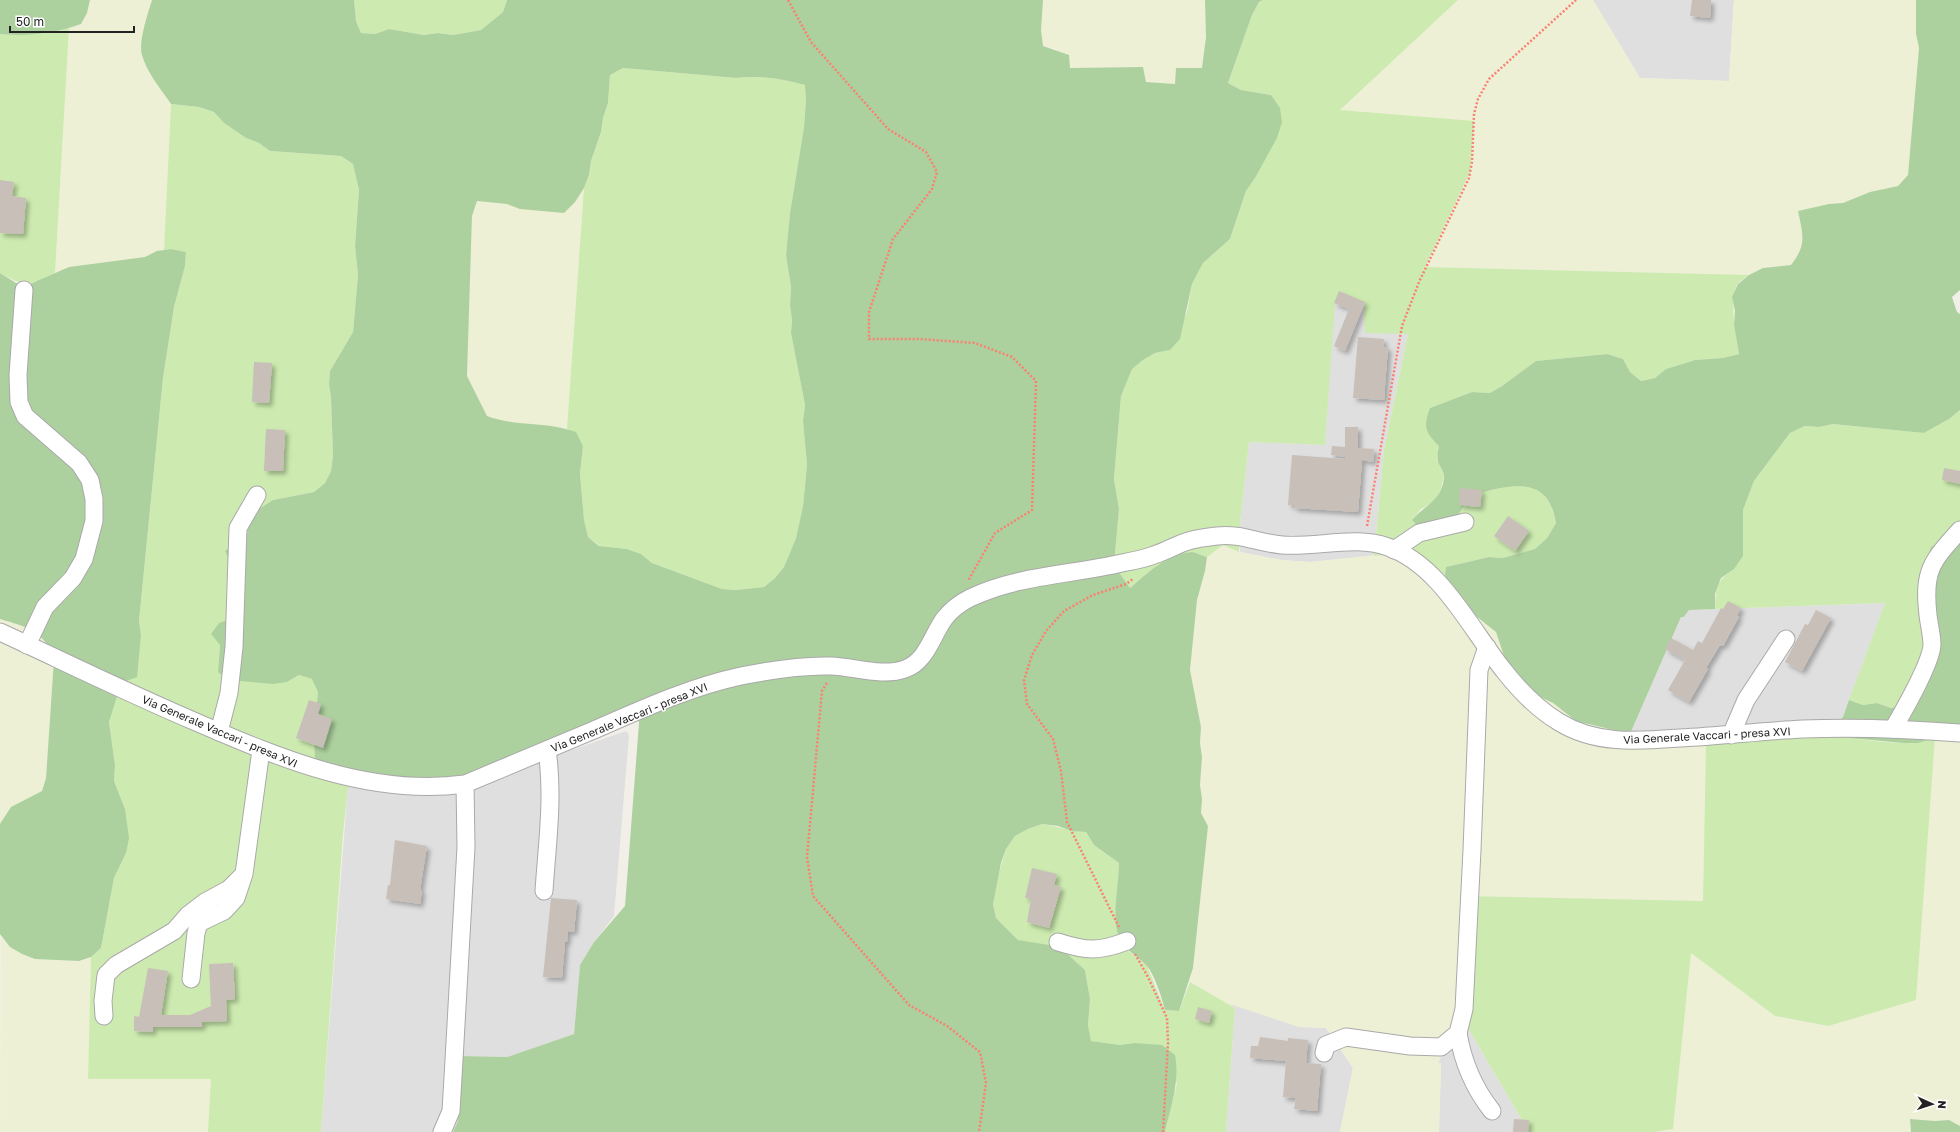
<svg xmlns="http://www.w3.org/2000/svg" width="1960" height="1132" font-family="'Golos Text',sans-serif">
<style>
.residential{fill:#e0dfdf}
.farmland{fill:#eef0d5}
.grass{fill:#cdebb0}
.forest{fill:#add19e;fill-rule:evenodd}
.building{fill:#c7bfb8;filter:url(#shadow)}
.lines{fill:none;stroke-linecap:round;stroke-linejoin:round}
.minor-casing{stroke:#a9a9a9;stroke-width:19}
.path{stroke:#fa8072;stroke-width:2.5;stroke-dasharray:2 2;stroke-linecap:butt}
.minor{stroke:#fff;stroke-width:17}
.labels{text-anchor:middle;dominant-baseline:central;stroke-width:3;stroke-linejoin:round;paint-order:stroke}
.street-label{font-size:11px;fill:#222;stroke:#fff}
</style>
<defs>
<filter id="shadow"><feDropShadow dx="3.5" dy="3.5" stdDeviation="2" flood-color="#0004"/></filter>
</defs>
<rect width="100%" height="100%" fill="#f2efe9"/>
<g class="residential">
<path d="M1593,0H1734L1729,81L1640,78Z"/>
<path d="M1364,303L1408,334L1384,450L1374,556L1310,562L1281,560L1240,552V524L1249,442L1325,445L1334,304Z"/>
<path d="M1885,603L1843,717L1837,723L1630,734L1681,617H1684L1689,610Z"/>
<path d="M626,731L629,735L614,916L594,942L580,965L574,1034L507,1057L461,1056L458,1121L453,1132H321L348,786L371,791L458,795L552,757Z"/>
<path d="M1228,1003L1299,1027L1326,1028L1353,1068L1340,1132H1226L1235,1008Z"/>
<path d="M1461,1016L1529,1132H1439L1441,1063H1438Z"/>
</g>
<g class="farmland">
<path d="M90,0H152L149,10L147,68L171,104L164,250L145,257L69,267L55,273L69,28L81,24L87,13Z"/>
<path d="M1043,0H1205L1206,37L1202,69L1176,84L1146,82L1142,67L1070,68L1056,49L1043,46L1041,30Z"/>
<path d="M1458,0H1593L1640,78L1729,81L1734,0H1916V34L1919,48L1908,175L1898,186L1870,192L1843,203L1829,204L1799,211L1804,240L1801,253L1791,265L1763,268L1749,275L1425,267L1470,172L1340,110Z"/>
<path d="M584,188L567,428L501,421L487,416L467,376L472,216L477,201L507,204L520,209L575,202Z"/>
<path d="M1223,545L1240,552L1281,560L1310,562L1395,553L1496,632L1507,665L1538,696L1553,703L1576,721L1630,734L1623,750L1706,743L1703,901L1465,896L1461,1016L1438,1063H1441L1439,1132H1340L1353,1068L1326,1028L1299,1027L1230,1004L1235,1008L1190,982L1193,968L1208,826L1201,813L1202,799L1200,785L1202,757L1200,743L1201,727L1190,670L1197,600L1205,571L1207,557Z"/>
<path d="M0,619L27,628L39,634L50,647L54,659L46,778L42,791L11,807L0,824Z"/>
<path d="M1960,730V1126L1949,1120L1935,1121L1910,1119L1911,1132H1654L1673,1129L1691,953L1776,1017L1828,1026L1935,737Z"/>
<path d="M1,936L11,947L22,954L35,959L79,961L91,957L88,1079H212L208,1132H0Z"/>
</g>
<g class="grass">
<path d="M354,0H507L503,12L481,30L453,35L438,33L424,35L389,29L375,34L361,33L356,21Z"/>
<path d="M1263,0H1458L1340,110L1474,121L1470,172L1425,267L1749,275C1745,278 1739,281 1737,285C1729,300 1736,337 1739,354L1723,358L1695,360L1666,369L1655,378L1641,381L1630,372L1623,359L1607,354L1536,361L1502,386L1490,393L1472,392L1430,408L1439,446L1437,460L1444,475L1441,489L1434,502L1421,509L1412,520L1452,522C1458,514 1464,504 1472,498C1480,492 1491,490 1501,488C1533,482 1549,489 1556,523L1547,538L1535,549L1503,558L1489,557L1446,567L1444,581L1395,553L1374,556L1384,450L1408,334L1365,333L1364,304H1335L1325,445L1249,442L1240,524L1239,552L1223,545L1207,557C1202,556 1196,552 1192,552C1171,553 1144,574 1130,588L1114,565L1119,509L1114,479L1121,396L1132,368L1143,360L1155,353L1170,350L1187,312L1192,284L1203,263L1230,239L1246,191L1255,178L1271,95L1241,90L1228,83L1252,15L1259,2Z"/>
<path d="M69,28L55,273C29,285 26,288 0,273V34L12,35Z"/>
<path d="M623,68L736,78C760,75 782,79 806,85V99L804,127L790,213L786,255L791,287L790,305L792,320L791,333L805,405L803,421L807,465L803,506L796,538L784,567L775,578L764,587L736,590L722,589L652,563L641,554L627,549L600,546L588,537L584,521L580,474L583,446L567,428L584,188L589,175L591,161L601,132L603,118L608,103L610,75Z"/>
<path d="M171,104L199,107L214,112L224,123L246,138L259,143L270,151L341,156L353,164L359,190L355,246L358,275L353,332L330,371L329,384L331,398L333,456L331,471L325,483L314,492L273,500L249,520L247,534L236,543L231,563L236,603L220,645L218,672L287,682L299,675L313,679L318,692L314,732L350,770L343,834L321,1132H208L211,1079H88L91,957L101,948L114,878L126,853L125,809L114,781L115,765L109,722L112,707L141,635L139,621L163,378L174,307L185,266L186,252L171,249L164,250Z"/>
<path d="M1960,410V533L1928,649L1907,705L1891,708L1877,703L1863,705L1849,700L1885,603L1715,609C1716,588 1716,581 1734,569L1743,510L1754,481L1790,433L1805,426L1819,427L1833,424L1924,433L1949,419Z"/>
<path d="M1842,735L1849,738C1879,741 1905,747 1935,737L1916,1000L1828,1026L1775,1016L1691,953L1673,1129L1654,1132H1529L1461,1016L1465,896L1703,901L1706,743Z"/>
<path d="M1042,824C1057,826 1071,831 1086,832L1094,845L1119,863L1125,948L1147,966L1165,1010L1179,1011L1190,982L1235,1008L1226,1132H1165L1177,1083L1134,1043L1120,1045L1090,1041L1088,1027L1090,999L1085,970L1063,950L1018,940L996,918L993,904L994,890L1006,849L1015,836L1028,829Z"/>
</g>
<g class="forest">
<path d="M0,0H90L87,13L81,24C56,33 26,37 0,34Z"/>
<path d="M152,0H354L356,21L361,33L375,34L389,29L424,35L438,33L453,35L481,30L503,12L507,0H1043L1041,30L1043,46L1069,55L1070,68L1143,67L1146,82L1175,84L1176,68H1202L1206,37L1205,0H1263L1259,2L1252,15L1228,83L1241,90L1271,95L1280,108L1282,122L1277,138L1255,178L1246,191L1230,239L1203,263L1192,284L1180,339L1170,350L1155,353L1143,360L1132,369L1121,396L1114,479L1119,509L1114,565L1130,588C1146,574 1168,553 1192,552C1196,552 1202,556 1207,557L1205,571L1197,600L1190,670L1201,727L1200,743L1202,757L1200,785L1202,799L1201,813L1208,826L1193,968L1179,1011L1165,1010C1162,998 1154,973 1146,965C1136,955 1125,950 1119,937C1111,918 1119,885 1119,863L1094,845L1086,832L1072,831L1058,826L1042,824L1028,829L1015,836L1006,849L1001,863L993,904L996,918L1018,940L1049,945L1063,950L1085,970L1090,999L1088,1026L1091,1041L1120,1045L1134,1043L1162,1045L1175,1055C1180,1081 1171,1106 1165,1132H453L458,1121L461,1056L507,1057L574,1034L580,965L594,942L625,906L639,723L636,705L457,781H404L315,761L314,732L318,692L312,679L299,675L287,682L273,684L229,680L218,672L220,645L211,634L219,623L233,618L231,563L225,551L247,534L249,520L256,511L273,500L314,492L325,483L331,471L333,456L331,398L329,384L330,371L353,332L358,275L355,246L359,190L353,164L341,156L270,151L259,143L246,138L224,123L214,112L199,107L171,104C161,89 147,73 142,55C138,43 148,13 152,0ZM623,68L736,78C760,75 782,79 805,85L806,99L804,127L790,213L786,255L791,287L790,305L792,320L791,333L805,405L803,421L807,465L803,506L796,538L784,567L775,578L764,587L736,590L722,589L652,563L641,554L627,549L599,546L588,537L584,520L580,474L583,446L576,432C548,421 516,427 487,416L467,376L472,216L477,201L507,204L520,209L564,213L575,202L584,188L589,175L591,161L601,132L603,118L608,103L610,75Z"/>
<path d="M1916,0H1960V290L1952,297L1957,312L1960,314V410L1949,419L1924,433L1833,424L1819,427L1805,426L1790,433L1754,481L1743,510V556L1734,569L1721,578L1715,594V609L1689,610L1684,617H1681L1630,734L1576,721L1553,703L1538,696L1507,665L1496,632L1462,605L1444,581L1446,567L1489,557L1503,558L1535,549L1547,538L1556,523C1550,490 1534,482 1501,488C1491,490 1480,492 1472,498C1463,504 1460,515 1452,521C1446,527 1431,528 1423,531L1412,520C1425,505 1443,500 1444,476C1444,472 1440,467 1438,462C1437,457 1438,451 1439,446C1425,432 1423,427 1430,408L1472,392L1490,393L1502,386L1536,361L1607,354L1623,359L1630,372L1641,381L1655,378L1666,369L1695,360L1723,358L1739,354L1734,325L1735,311L1732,297L1738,284L1749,275L1763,268L1791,265C1807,245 1803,235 1798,211L1829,204L1843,203L1870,192L1898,186L1908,175L1919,48L1916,34Z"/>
<path d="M171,249L186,252L185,266L174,307L163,378L139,621L141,635L137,677L121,683L109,722L115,765L114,781L125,809L129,838L126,853L114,878L101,948L91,957L79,961L35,959L22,954L10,947L0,934V824L11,807L42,791L46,778L54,659C44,630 26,627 0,619V273L16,283L30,284L69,267L145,257L157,251Z"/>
<path d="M1960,533V730L1918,743H1904L1849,738L1831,730L1843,717L1849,700L1863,705L1877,703L1891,708L1907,705L1927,663L1926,563L1931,547Z"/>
<path d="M1910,1119L1935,1121L1949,1120L1960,1126V1132H1911Z"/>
</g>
<g class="building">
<path d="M1692,0H1711L1710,18L1690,16Z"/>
<path d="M0,180L14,182L12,196L26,198L23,234L0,233Z"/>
<path d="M1339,291L1365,302L1345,351L1334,346L1349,309L1334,303Z"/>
<path d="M1358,337L1384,339L1383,347H1388L1384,400L1353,398Z"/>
<path d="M254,362L272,363L269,403L252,402Z"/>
<path d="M1345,427H1358V448L1374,449L1373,462L1362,460L1358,512L1294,508V505H1288L1292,455L1345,459V457L1331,455L1332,446L1345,447Z"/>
<path d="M266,429L285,430L283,471H264Z"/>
<path d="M1944,468L1960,471V484L1942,480Z"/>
<path d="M1460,488L1482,490L1480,507L1459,505Z"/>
<path d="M1508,516L1529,531L1515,551L1494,536Z"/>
<path d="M1728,601L1741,608L1737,616L1739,617L1723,646L1720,645L1706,668L1708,669L1689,702L1668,690L1685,660L1665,649L1671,638L1693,650L1698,641L1702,643L1721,608L1723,609Z"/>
<path d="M1816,610L1831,618L1802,671L1785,662L1805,624L1808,625Z"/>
<path d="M309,700L321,704L318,714L332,719L323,748L296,738Z"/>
<path d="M395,840L427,846L420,890H422L420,904L386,899L388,885H390Z"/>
<path d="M1032,868L1057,874L1054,885L1061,887L1049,928L1027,922L1031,899L1025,898Z"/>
<path d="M551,898L577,900L574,932L568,931L567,942H565L562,978L543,977Z"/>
<path d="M233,963L235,999L226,1000L227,1021L202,1022V1027H153V1032L134,1031V1016L139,1017L148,968L168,971L161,1015H190L211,1006L209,964Z"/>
<path d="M1198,1007L1212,1011L1209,1023L1195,1019Z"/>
<path d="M1260,1037L1288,1041V1038L1308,1040L1306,1063L1321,1064L1317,1111L1294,1109L1296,1098L1283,1097L1286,1061L1250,1058L1251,1046H1258Z"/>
<path d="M1514,1119L1529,1120L1528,1132H1513Z"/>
</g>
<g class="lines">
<g class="minor-casing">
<g id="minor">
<path d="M24,290L18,375L19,402L25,416L79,463L90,480L94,499V521L84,559L73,578L45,607L27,645"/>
<path d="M1394,550L1419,533L1465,522"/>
<path d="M0,632C65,662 130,694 196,722C279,758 371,797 465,784C508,766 551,748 594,730C642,709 690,687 741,676C771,670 801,665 831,666C855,667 882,677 905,669C926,662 932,636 944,619C951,610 960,603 970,598C1018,575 1071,575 1122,563C1133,561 1144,559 1154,555C1167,551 1179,543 1192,540C1200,538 1209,537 1217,536C1239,533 1259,543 1282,545C1317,548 1355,535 1388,547C1441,565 1472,632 1505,672C1520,691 1539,710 1559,722C1596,745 1639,741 1680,738C1721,736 1762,731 1803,729C1856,727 1908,729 1960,733"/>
<path d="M1893,729C1903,712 1931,663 1932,645C1932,636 1929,624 1928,615C1923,571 1931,562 1960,530"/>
<path d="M219,732L229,693L234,647L238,528L257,495"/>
<path d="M1731,735L1746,700L1786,639"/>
<path d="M544,891C547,845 554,796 547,750"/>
<path d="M1058,942C1086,951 1099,952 1127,941"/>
<path d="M191,979L196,933L199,923L224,911L236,898L244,874L261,750"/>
<path d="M104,1016L103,1001L106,975L116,965L174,931L188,915L205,902L229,889L242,876"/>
<path d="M1458,1033C1463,1063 1473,1087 1492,1111"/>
<path d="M1324,1053L1326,1045L1346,1037L1410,1046L1441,1047L1458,1033L1464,1009L1472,850L1479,670L1487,647"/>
<path d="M442,1132L451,1111L454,1060L466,847L465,784"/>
</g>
</g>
<g class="path">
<path d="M788,0L811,42L888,129L926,152L937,172L932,189L893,239L869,312V339H919L975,343L1012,357L1036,381L1032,510L995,533L968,581"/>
<path d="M1367,526L1402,326L1419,282L1469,178L1472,162L1474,114L1478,99L1489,79L1576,0"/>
<path d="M827,683L822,691L807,857L813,896L909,1005L947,1026L980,1052L986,1083L979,1132"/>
<path d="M1119,927L1067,822L1061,771L1053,739L1027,704L1024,680L1032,655L1046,631L1064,611L1093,595L1126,584L1133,579"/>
<path d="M1135,954L1148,977L1167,1018L1168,1043L1163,1132"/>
</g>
<use href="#minor" class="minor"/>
</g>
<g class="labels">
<g class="street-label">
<text transform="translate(629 717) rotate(-22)">Via Generale Vaccari - presa XVI</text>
<text transform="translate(220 731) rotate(23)">Via Generale Vaccari - presa XVI</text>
<text transform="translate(1707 735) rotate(-3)">Via Generale Vaccari - presa XVI</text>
</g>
</g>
<g transform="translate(1932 1104) rotate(93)" stroke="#ffffff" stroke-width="3" paint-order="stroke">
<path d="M0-3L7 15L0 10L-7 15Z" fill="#222222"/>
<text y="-6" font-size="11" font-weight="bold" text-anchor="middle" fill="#222222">N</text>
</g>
<path d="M10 26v6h124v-6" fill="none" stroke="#222222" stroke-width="2"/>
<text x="16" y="26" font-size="12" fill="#222222" stroke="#ffffff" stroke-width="3" paint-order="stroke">50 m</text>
</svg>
